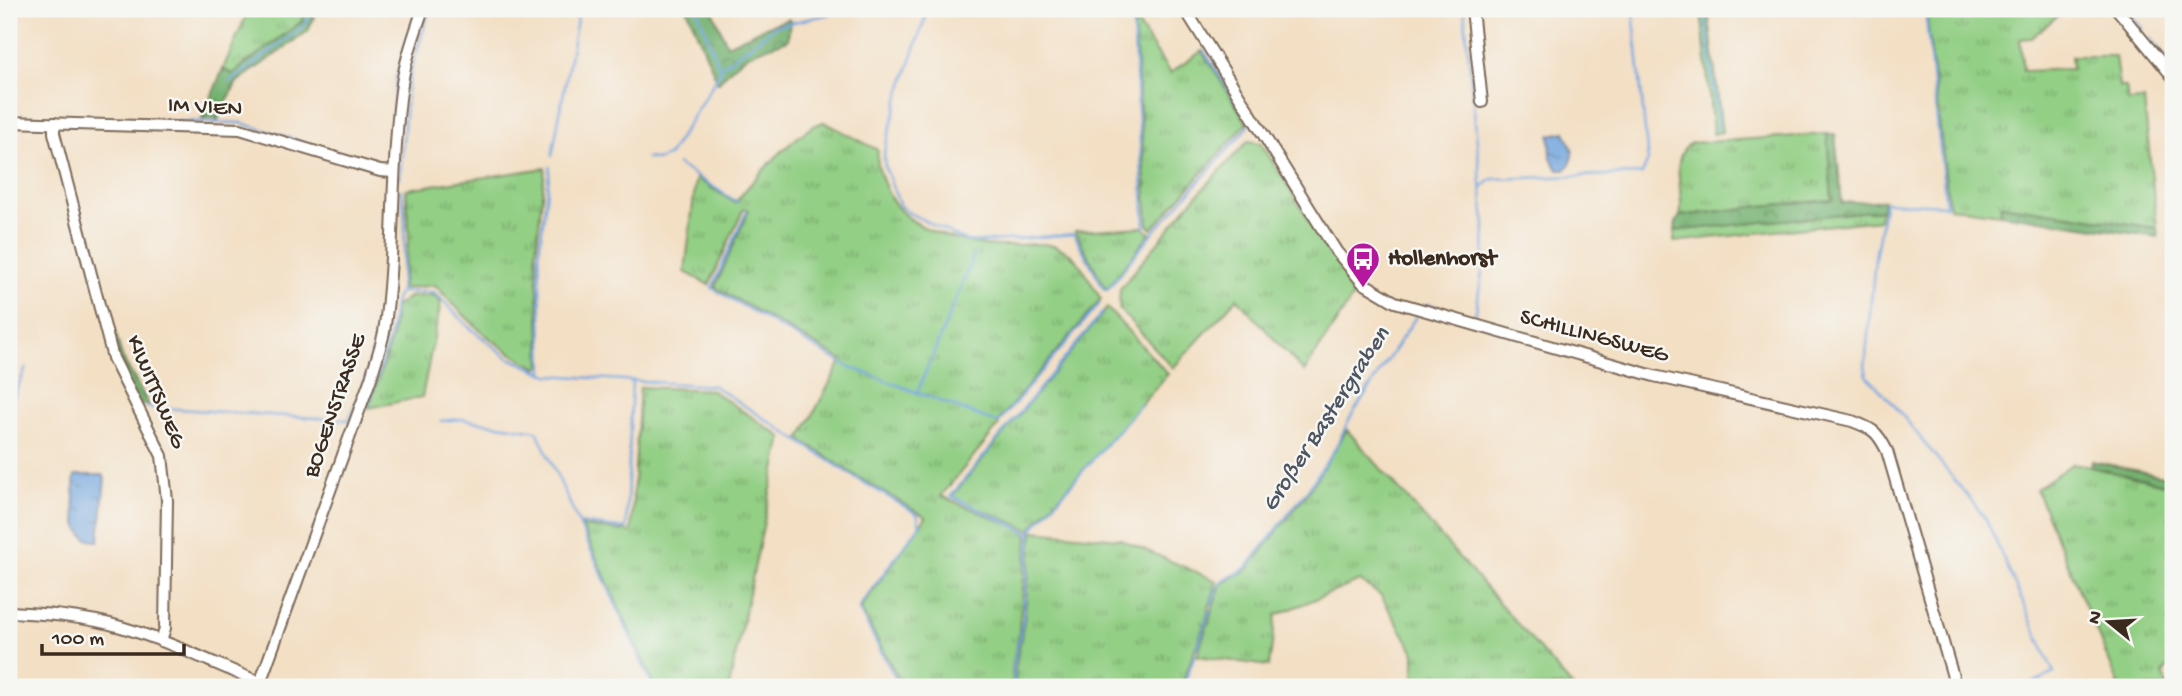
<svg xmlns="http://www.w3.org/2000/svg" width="2182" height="696" font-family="'Gochi Hand',sans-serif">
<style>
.grass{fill:url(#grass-tufts);stroke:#677c52;stroke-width:2}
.forest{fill:url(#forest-crowns);stroke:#586e48;stroke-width:2}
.water{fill:url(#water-ripples);stroke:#56687e;stroke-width:2}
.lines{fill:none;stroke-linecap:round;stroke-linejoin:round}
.stream{stroke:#72a5de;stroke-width:2.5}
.minor-casing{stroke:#7b6958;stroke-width:14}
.minor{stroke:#fff;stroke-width:10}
.labels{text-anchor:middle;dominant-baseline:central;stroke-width:5;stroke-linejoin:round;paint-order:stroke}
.street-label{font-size:23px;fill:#3b2a1e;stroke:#f6f6f2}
.poi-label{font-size:23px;font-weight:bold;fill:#3b2a1e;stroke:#f6f6f2;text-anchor:start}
.water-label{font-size:24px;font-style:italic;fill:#4e5561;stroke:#f6f6f2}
</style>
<defs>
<pattern id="grass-tufts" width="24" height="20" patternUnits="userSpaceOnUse" patternTransform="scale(1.75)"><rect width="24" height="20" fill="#93cf85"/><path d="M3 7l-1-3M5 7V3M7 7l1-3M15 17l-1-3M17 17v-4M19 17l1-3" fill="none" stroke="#79a86c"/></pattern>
<pattern id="forest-crowns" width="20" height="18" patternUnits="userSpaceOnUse" patternTransform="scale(1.75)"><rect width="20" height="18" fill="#76b272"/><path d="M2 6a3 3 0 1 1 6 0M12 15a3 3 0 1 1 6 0" fill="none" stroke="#62915d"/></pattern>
<pattern id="water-ripples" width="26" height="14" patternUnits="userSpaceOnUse" patternTransform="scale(1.75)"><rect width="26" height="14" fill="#72a5de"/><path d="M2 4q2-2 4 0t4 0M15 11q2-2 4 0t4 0" fill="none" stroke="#5f87b3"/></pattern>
</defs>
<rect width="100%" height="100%" fill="#f6f6f2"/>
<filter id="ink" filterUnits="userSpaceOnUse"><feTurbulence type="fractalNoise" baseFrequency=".0143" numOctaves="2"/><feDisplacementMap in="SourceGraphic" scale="14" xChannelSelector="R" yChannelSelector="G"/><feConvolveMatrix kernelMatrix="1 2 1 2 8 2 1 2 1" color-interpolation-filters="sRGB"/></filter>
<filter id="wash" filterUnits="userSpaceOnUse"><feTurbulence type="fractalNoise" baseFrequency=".00686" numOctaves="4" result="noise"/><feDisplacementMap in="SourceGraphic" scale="28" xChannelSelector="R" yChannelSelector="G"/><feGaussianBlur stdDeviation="1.57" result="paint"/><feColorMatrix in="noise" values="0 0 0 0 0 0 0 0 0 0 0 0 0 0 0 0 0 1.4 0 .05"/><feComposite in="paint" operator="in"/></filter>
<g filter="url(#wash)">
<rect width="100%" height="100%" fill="#f3dfc4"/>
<g class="grass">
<path d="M249,9H307L301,22L232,74L223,69Z"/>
<path d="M1701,9H1708L1722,132L1713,134Z"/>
<path d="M1926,9H2066L2031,38L2020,39L2023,71L2072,69L2071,56H2115L2119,87H2126L2128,101L2144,100L2157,228L2001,205L2000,214L1949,207Z"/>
<path d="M1134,24H1138L1170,73L1202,51L1247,123L1152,229L1148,225Z"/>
<path d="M824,122L878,150C876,162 879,171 883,181C887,192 891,201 899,209C919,232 968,245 998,246C1019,247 1041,239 1062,249C1081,258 1090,282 1101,299L999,420V425L941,496L1025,531L1028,537L1018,640L1012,667L1013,687H903L861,610L862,606L926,517L856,476L800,439L842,360L715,287L749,210L744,208L709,285L685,272L696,178L735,203C752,181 799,128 824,122Z"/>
<path d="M1827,134L1832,200L1761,206L1680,216C1686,193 1667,158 1691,143Z"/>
<path d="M1248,141L1261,143L1330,254L1359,287L1304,372L1237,298L1173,368L1119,309L1120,289L1189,204Z"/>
<path d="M545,168L536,252L541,365L538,368C492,346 469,321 435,285L402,289L409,236L406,189Z"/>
<path d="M1881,210L1879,220L1674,242L1675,231Z"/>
<path d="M1142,227L1150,233L1108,288H1105L1075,231Z"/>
<path d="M433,295L441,302L422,397L369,408L392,337L395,307L409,297Z"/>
<path d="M1107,308L1168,374L1030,530L954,498L953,495Z"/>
<path d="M640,387L711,390L782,437L729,687H655L582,526L631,532Z"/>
<path d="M1347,430L1573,687H1414V652L1381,596L1360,581L1276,615L1269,666L1197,656L1221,584L1248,569L1308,492Z"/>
<path d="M2073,463L2173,486V662L2163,673L2167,687H2120L2036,489Z"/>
<path d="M1033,531L1120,539L1217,581L1205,622L1181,687H1016L1015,670L1024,620Z"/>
</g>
<g class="forest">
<path d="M307,9H317L308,31L237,82L218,119H202L223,69L232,74L301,22Z"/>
<path d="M687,9H712L727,45L768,26L790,19L788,40C752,53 744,52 718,83Z"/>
<path d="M1827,134H1835L1842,203L1884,200L1881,210L1675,231L1676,222L1680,216L1761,206L1832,200Z"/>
<path d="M2001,205L2157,228L2158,237L2000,214Z"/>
<path d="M92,263H97L122,357L149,405H140L116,358Z"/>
<path d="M2092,461L2173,478V486L2091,467Z"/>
</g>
<g class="water">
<path d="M1565,132C1572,146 1578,157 1565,170H1558L1551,158L1550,135Z"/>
<path d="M76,475H103L105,479L99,541C69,543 75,497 74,478Z"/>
</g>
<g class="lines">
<g class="stream">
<path d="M928,9L899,96L884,152L885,167L900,206L909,213L966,241L982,242L1074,234L1104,289L1107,290L1151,235L1248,127L1249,121"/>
<path d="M1464,9L1485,224L1484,259L1475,317L1472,320"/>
<path d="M1705,9L1718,129"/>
<path d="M1925,9L1946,205L1885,202L1875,258L1865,366L1867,376L1894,405L1986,519L2054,673L2025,687"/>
<path d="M2126,9L2143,29"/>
<path d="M1133,24L1145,227"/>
<path d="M2150,38L2173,66"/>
<path d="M1204,51L1243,112"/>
<path d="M721,67L776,26L830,14L832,9"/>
<path d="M230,82L305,25L312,9"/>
<path d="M9,117L241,123L375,164L385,161L390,153L396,77L416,9"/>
<path d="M552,156L579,9"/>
<path d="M647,158L658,160L669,155L721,71L697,9"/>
<path d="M677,164L737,202"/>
<path d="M400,178L407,91L413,63L430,9"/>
<path d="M1481,188L1492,179L1642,174L1648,161L1633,9"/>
<path d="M401,190C409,224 403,258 400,292H434L469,327L507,357L548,375L714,386L856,478L917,514L920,525L860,605L859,610L900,687"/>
<path d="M9,210L13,209"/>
<path d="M747,211L712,288L847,366L998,423L1100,303"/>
<path d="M1425,306L1428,304L1459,315"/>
<path d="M543,373L539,252L550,167"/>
<path d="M917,393L975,253"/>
<path d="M147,407L349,420L366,376L376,337"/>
<path d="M368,407L390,335L395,300L399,293"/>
<path d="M9,408L26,368"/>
<path d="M441,421L461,419L537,431L653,687"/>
<path d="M579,523L626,529L632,380"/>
<path d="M1031,534L951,496L1102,313"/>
<path d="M1212,604C1220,572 1226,584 1247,567L1308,489L1335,449L1350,418L1417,315"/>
<path d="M1197,649L1210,610"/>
<path d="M1015,687L1013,668L1023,619L1031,531L1140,405"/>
<path d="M1183,687L1195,654"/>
</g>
</g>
</g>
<g filter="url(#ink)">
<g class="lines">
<g class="minor-casing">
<g id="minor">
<path d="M1185,9L1336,251L1363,283L1395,302L1654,376L1852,421C1873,429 1877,431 1887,451L1956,687"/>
<path d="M1472,9L1482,102"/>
<path d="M2117,9L2173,77"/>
<path d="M9,122L240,129L380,171L393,172"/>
<path d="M54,123V133L113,358L162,456L167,500L165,628L161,641"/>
<path d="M9,612C46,614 84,616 121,627C172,642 221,667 271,687"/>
<path d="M260,683L371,378C375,363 381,347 384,332C396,252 390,171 401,91C404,63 414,36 423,9"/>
</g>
</g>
<use href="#minor" class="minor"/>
</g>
</g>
<defs>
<g id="bus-pin" transform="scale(1.75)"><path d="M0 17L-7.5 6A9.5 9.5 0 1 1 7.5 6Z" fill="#b5179e" stroke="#f6f6f2"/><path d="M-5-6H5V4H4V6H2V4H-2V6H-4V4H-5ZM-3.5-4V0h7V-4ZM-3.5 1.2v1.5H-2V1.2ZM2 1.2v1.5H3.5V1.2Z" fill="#fff"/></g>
</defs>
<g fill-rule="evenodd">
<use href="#bus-pin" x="1363" y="259"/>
</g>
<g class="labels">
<g class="street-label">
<text transform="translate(205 108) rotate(3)">IM VIEN</text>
<text transform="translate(1594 337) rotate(15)">SCHILLINGSWEG</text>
<text transform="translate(155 392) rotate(67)">KIWITTSWEG</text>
<text transform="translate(336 406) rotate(-71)">BOGENSTRASSE</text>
</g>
<g class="poi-label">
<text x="1388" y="259">Hollenhorst</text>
</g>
<g class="water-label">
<text transform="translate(1327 420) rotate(-57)">Großer Bastergraben</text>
</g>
</g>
<rect width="2182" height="696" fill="none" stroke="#f6f6f2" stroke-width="35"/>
<g transform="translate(2109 622) rotate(288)" stroke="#f6f6f2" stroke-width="5" paint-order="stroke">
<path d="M0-5L12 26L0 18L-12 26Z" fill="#3b2a1e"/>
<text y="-10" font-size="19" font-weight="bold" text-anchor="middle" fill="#3b2a1e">N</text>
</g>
<path d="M42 644v10h142v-10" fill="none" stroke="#3b2a1e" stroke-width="3.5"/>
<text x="52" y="644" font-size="21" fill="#3b2a1e" stroke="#f6f6f2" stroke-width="5" paint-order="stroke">100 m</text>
</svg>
